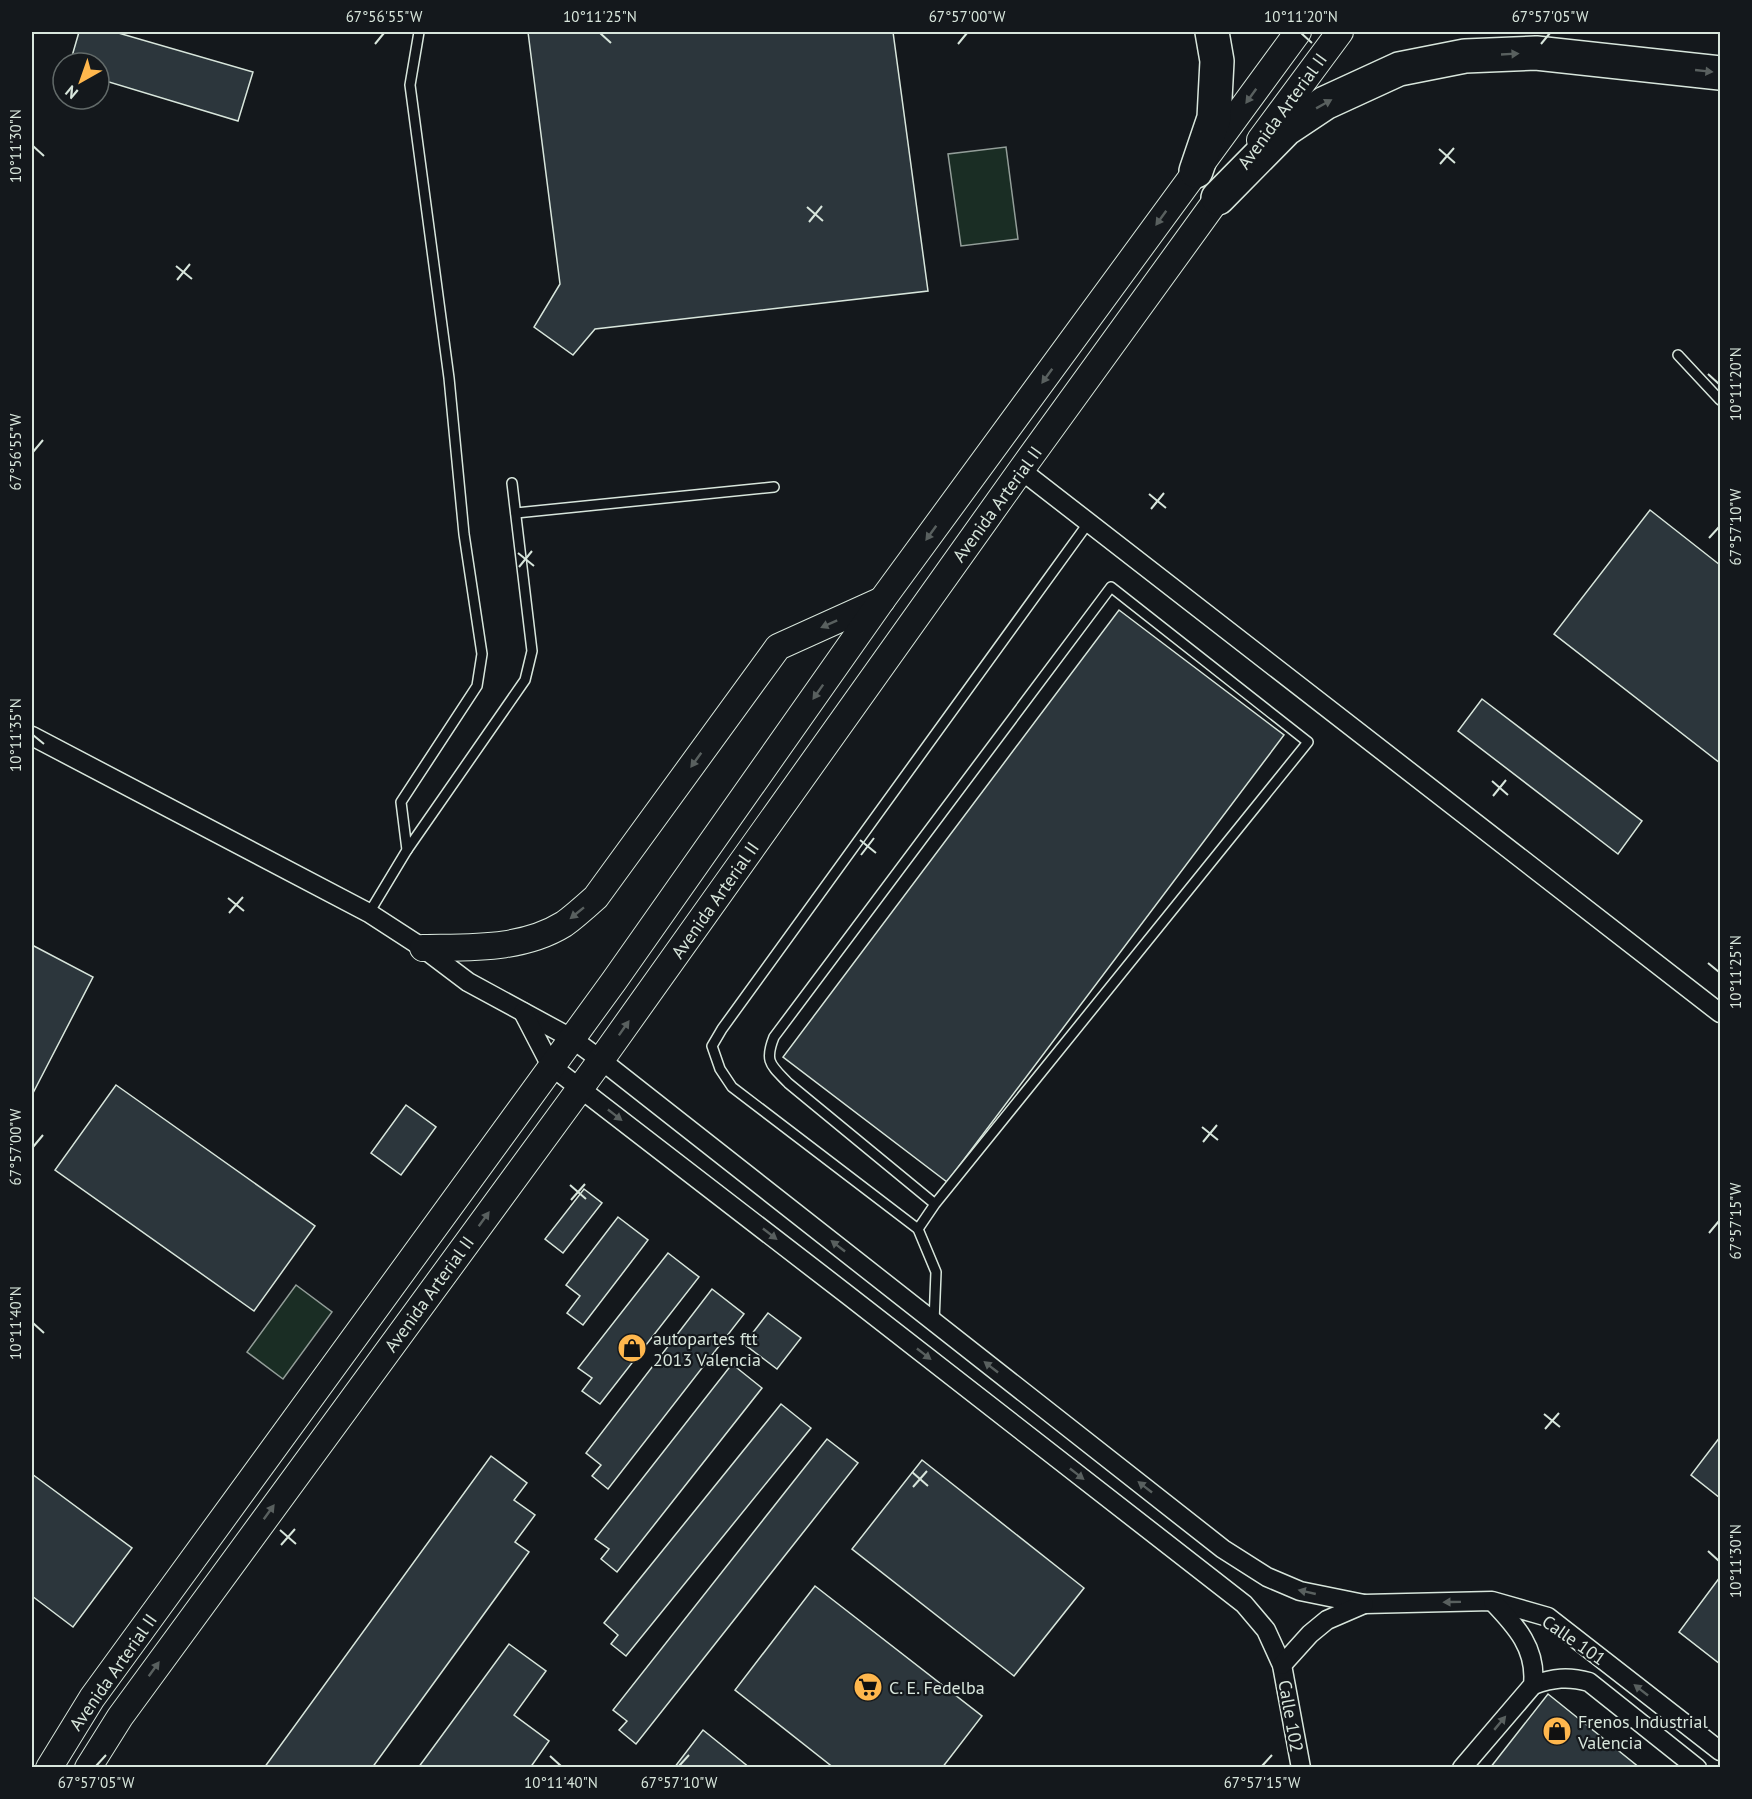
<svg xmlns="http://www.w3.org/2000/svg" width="1752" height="1799" font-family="'PT Sans',sans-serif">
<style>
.green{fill:#1a2d24;stroke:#939e99;stroke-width:1.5}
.building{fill:#2c363c;stroke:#d8e6dc;stroke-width:1.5}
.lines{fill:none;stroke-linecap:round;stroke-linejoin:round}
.lane-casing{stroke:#d8e6dc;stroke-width:12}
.street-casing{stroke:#d8e6dc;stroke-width:21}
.secondary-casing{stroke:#d8e6dc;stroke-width:28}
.highway-casing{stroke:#d8e6dc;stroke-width:36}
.lane{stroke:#14181c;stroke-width:9}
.street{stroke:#14181c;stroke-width:18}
.secondary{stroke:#14181c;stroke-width:26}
.highway{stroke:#14181c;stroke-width:33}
.oneway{fill:#59605f}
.ticks{fill:none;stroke:#d8e6dc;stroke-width:2}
.labels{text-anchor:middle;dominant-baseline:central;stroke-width:4.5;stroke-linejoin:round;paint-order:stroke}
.street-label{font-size:18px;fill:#d8e6dc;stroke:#14181c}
.poi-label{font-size:18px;fill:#d8e6dc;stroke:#14181c;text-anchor:start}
.neatline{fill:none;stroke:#d8e6dc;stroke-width:2}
.ticks-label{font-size:15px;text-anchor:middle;fill:#d8e6dc}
</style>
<rect width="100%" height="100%" fill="#14181c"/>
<g class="green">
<path d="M1006,147L1018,239L961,246L948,154Z"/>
<path d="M296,1285L332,1312L283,1379L247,1352Z"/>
</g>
<g class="building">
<path d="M79,32H115L253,72L238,121L99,79V63H70Z"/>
<path d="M528,32H893L928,291L595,329L573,355L534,327L560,284Z"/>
<path d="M1650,510L1720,565V763L1554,634Z"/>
<path d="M1119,610L1284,735L947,1182L783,1057Z"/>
<path d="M1482,699L1642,821L1618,854L1458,731Z"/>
<path d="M32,945L93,977L32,1095Z"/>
<path d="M116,1085L315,1226L254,1311L55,1170Z"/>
<path d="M406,1105L436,1127L401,1175L371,1153Z"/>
<path d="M584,1189L602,1203L563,1253L545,1239Z"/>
<path d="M618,1217L648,1240L583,1325L567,1313L580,1296L566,1285Z"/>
<path d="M668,1253L699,1277L600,1404L582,1391L592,1378L578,1368Z"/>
<path d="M712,1289L744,1314L608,1489L592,1476L601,1465L586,1453Z"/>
<path d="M768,1313L801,1338L777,1369L744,1344Z"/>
<path d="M732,1364L762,1388L617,1572L601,1559L609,1549L595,1539Z"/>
<path d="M781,1404L811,1428L626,1656L611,1644L618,1635L604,1623Z"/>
<path d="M1720,1437V1498L1691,1475Z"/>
<path d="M827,1439L858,1463L636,1744L619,1730L627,1721L613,1710Z"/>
<path d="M491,1456L527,1483L514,1500L535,1515L515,1542L529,1552L372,1768H264Z"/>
<path d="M922,1460L1084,1588L1014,1676L852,1549Z"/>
<path d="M32,1474L132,1548L73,1627L32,1596Z"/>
<path d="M1720,1577V1664L1679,1632Z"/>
<path d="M815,1586L982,1716L942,1768H834L735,1690Z"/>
<path d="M509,1644L546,1671L514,1715L549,1741L530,1768H418Z"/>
<path d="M1548,1694L1640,1768H1490Z"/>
<path d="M703,1730L750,1768H674Z"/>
</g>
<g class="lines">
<g class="lane-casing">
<g id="lane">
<path d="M1678,355L1720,400"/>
<path d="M516,513L774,487"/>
<path d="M407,850L525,680L532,651L512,483"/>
<path d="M369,913L407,850L401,802L477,686L482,654L464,534L449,378L410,85L419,32"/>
<path d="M918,1229L935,1204L1308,742L1111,587L774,1037C764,1062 771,1065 788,1083L935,1204"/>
<path d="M934,1322L936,1272L918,1229L732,1087L720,1069L712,1046L722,1029L1089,522"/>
</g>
</g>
<g class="street-casing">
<g id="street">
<path d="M1021,470L1720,1013"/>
<path d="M32,736L369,913L423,948L468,982L571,1038L601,1060L1223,1549L1267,1577L1300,1591L1364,1604L1492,1601L1548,1617L1720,1751"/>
<path d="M523,1012L551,1066L849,1296L1244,1604L1266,1630L1282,1665L1301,1768"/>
<path d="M1282,1665L1310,1634L1327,1620L1364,1604"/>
<path d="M1533,1685C1553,1678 1568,1676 1589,1682L1697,1768"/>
<path d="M1462,1768L1533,1685C1537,1649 1516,1626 1493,1602"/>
</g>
</g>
<g class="secondary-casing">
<g id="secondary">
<path d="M1260,140L1340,32"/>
<path d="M423,948C471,947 522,950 564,924C575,916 586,906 596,897L778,647L882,600"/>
<path d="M49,1768L92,1698L614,981L882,600L1298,32"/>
<path d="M88,1768L120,1717L601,1060L1021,470L1228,184"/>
</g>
</g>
<g class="highway-casing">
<g id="highway">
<path d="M1196,171L1214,118L1217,61L1212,32"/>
<path d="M1218,198L1286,129L1325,103L1399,69L1465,56L1536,53L1720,73"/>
</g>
</g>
<use href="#lane" class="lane"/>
<use href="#street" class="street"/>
<use href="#secondary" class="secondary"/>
<use href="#highway" class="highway"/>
</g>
<defs><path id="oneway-solid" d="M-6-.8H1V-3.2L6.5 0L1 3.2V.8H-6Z" transform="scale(1.5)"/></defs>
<g class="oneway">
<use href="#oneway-solid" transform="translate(1510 54) rotate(-3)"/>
<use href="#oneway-solid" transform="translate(1704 71) rotate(6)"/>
<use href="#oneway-solid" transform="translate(1251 96) rotate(126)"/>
<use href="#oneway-solid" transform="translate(1324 104) rotate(-29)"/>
<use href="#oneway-solid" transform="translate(1161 218) rotate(126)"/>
<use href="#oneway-solid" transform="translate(1047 376) rotate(126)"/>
<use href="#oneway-solid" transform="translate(931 533) rotate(126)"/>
<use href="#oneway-solid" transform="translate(829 624) rotate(156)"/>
<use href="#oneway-solid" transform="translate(818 692) rotate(125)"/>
<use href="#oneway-solid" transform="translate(696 760) rotate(126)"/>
<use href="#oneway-solid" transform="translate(577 913) rotate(141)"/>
<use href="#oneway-solid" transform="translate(624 1028) rotate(-55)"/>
<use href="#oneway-solid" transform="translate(615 1115) rotate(38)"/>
<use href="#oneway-solid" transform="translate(484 1219) rotate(-54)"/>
<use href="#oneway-solid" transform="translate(770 1234) rotate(38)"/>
<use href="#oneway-solid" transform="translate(838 1246) rotate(-142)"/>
<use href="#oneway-solid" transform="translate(924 1354) rotate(38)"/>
<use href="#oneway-solid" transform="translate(991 1367) rotate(-142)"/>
<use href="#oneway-solid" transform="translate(1077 1474) rotate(38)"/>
<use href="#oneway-solid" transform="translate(1145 1487) rotate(-142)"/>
<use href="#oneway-solid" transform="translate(269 1512) rotate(-54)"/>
<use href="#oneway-solid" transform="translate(1307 1592) rotate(-167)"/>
<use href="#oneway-solid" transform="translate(1452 1602) rotate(179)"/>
<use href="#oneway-solid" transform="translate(154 1669) rotate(-54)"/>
<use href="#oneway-solid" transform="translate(1641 1690) rotate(-142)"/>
<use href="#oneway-solid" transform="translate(1500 1723) rotate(-50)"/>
</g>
<path class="ticks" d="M600,33L611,43M1301,33L1312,43M375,44L384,33M958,44L967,33M1541,44L1550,33M33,146L44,156M1439,149L1455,163M1440,164L1454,148M807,207L823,221M809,222L822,206M176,266L192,279M177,280L190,264M1708,374L1719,384M33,452L43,440M1149,494L1166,508M1151,509L1164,493M1709,538L1719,527M518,553L534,566M519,567L532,551M33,735L44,744M1492,781L1508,795M1493,796L1506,780M860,840L876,853M861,855L874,838M228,898L244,911M229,913L243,897M1708,963L1719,972M1202,1127L1218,1140M1203,1142L1217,1125M33,1147L43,1135M570,1185L586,1199M571,1200L585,1184M1709,1233L1719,1221M33,1323L44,1333M1544,1414L1560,1427M1545,1429L1559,1413M912,1472L928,1486M913,1487L927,1471M280,1530L296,1544M281,1545L295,1529M1708,1551L1719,1561M550,1756L561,1766M96,1766L106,1755M679,1766L689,1755M1262,1766L1272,1755"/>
<defs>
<g id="shop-disc" transform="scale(1.5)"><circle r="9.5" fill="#ffb74d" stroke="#14181c"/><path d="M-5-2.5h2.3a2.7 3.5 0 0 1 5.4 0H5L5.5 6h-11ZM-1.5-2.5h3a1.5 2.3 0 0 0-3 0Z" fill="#111"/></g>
<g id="supermarket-disc" transform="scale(1.5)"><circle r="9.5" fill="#ffb74d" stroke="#14181c"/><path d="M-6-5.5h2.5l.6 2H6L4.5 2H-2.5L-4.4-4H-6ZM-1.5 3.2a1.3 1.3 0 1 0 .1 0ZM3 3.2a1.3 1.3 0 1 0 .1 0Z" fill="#111"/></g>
</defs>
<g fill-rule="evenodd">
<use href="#shop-disc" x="632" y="1348"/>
<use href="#supermarket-disc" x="868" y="1687"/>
<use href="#shop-disc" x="1557" y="1731"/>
</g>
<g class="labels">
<g class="street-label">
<text transform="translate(1282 111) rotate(-54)">Avenida Arterial II</text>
<text transform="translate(997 504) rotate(-54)">Avenida Arterial II</text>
<text transform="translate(715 900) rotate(-55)">Avenida Arterial II</text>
<text transform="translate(429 1294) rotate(-54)">Avenida Arterial II</text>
<text transform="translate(1574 1640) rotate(35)">Calle 101</text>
<text transform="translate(113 1672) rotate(-55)">Avenida Arterial II</text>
<text transform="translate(1291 1716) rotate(80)">Calle 102</text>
</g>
<g class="poi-label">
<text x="653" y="1338">autopartes ftt<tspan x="653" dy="21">2013 Valencia</tspan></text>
<text x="889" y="1687">C. E. Fedelba</text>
<text x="1578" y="1721">Frenos Industrial<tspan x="1578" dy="21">Valencia</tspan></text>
</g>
</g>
<rect width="1752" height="1799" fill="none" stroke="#14181c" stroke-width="66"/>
<g transform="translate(81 81) rotate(220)"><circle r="28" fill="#14181c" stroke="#626a69" stroke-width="1.5"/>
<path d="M0-4.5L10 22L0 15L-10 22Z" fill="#ffb74d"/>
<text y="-9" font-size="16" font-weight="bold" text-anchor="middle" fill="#d8e6dc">N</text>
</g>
<rect x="33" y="33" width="1686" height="1733" class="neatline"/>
<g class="ticks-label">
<text x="384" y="22">67°56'55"W</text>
<text x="600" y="22">10°11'25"N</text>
<text x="967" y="22">67°57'00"W</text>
<text x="1301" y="22">10°11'20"N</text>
<text x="1550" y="22">67°57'05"W</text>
<text transform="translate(16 146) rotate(-90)" y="5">10°11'30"N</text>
<text transform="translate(1736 384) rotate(-90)" y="5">10°11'20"N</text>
<text transform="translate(16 452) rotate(-90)" y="5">67°56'55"W</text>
<text transform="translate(1736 527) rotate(-90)" y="5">67°57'10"W</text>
<text transform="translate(16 735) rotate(-90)" y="5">10°11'35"N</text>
<text transform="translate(1736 972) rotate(-90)" y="5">10°11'25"N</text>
<text transform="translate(16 1147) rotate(-90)" y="5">67°57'00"W</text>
<text transform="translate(1736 1221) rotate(-90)" y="5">67°57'15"W</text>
<text transform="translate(16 1323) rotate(-90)" y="5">10°11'40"N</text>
<text transform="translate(1736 1561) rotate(-90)" y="5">10°11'30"N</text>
<text x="96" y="1788">67°57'05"W</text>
<text x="561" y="1788">10°11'40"N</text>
<text x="679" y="1788">67°57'10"W</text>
<text x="1262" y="1788">67°57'15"W</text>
</g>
</svg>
